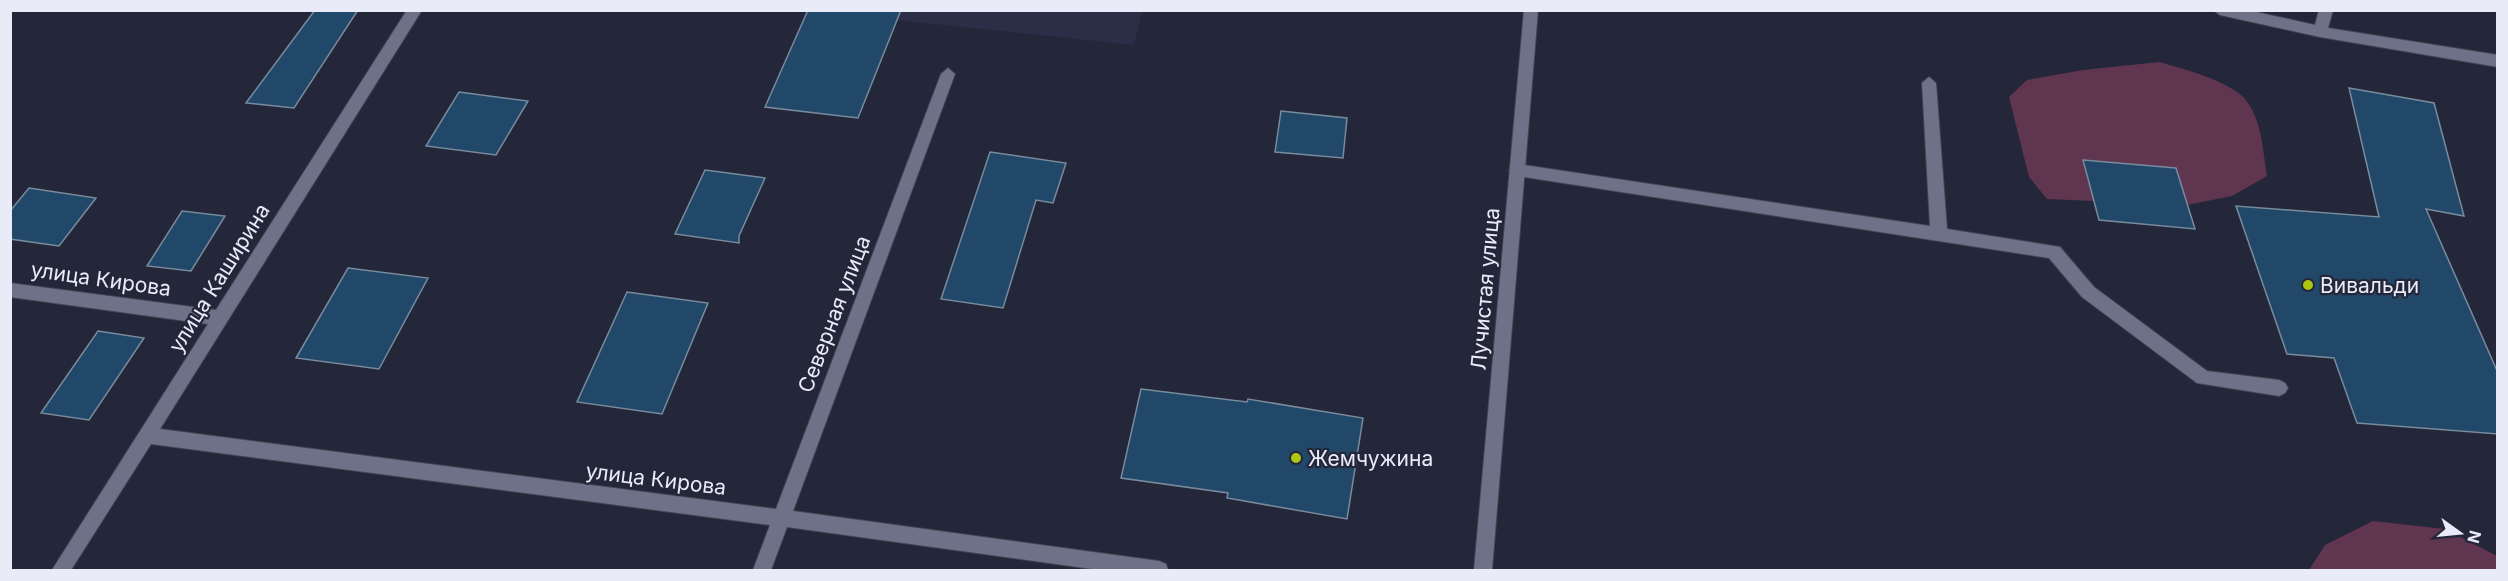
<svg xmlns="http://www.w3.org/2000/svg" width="2508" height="581" font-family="Inter,sans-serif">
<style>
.built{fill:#2c2e47}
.green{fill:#5f3550}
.building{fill:#224869;stroke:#788b9d;stroke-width:1.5}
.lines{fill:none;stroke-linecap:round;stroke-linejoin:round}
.service-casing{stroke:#424453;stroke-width:2}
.minor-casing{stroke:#424453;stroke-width:2}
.service{fill:#6e7188;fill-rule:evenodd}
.minor{fill:#6e7188;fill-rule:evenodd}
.poi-dot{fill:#adc60e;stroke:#242639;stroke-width:2}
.labels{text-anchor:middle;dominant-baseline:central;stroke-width:4.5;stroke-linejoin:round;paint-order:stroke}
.street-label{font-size:21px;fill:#e9ebf8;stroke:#242639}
.poi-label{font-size:21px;fill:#e9ebf8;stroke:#242639;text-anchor:start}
</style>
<rect width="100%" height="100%" fill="#242639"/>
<path class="built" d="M810,11H1142L1134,45Z"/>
<g class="green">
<path d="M2159,62C2183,69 2228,80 2245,99C2262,119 2263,152 2267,176L2232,196L2187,205L2047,199L2029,177L2009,97L2027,80L2083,70Z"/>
<path d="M2373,521L2445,529L2497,556V570H2309L2325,545Z"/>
</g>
<g class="building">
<path d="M315,10H358L294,108L246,103Z"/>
<path d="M808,10H901L858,118L765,107Z"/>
<path d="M2349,88L2434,103L2464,216L2426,209L2498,373V434L2357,423L2334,358L2287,354L2236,206L2379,217Z"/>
<path d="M459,92L528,101L496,155L426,146Z"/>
<path d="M1281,111L1347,118L1343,158L1275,152Z"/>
<path d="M990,152L1066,163L1053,203L1036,200L1003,308L941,299Z"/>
<path d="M2083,160L2176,168L2195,229L2099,220Z"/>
<path d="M705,170L765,178L739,236V243L675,234Z"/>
<path d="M29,188L96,198L59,246L10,239V211Z"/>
<path d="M182,211L225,216L191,271L147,266Z"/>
<path d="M348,268L428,278L379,369L296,358Z"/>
<path d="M627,292L708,303L662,414L577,402Z"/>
<path d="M98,331L144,338L89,420L41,413Z"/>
<path d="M1141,389L1247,402L1248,399L1363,418L1347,519L1227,498L1228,493L1121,478Z"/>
</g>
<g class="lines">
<g class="service-casing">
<g id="service">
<path d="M2213,10H2247L2315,25L2319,10H2333L2328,28L2498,55V67L2320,37L2220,15Z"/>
<path d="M1929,77L1936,83L1947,229L2060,247L2094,287L2207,371L2279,380L2285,383L2288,388L2285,393L2279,396L2197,383L2082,297L2049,258L1517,176L1509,170L1517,164L1930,226L1922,83Z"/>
</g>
</g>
<g class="minor-casing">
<g id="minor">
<path d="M407,10H422L160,429L776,509L941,74L948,68L955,74L793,511L1159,561L1166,564L1168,570H1099L787,527L771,570H753L770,525L151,444L71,570H52L208,324L10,297V283L216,310Z"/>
<path d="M1524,10H1538L1492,570H1474Z"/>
</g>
</g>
<use href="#service" class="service"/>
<use href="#minor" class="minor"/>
</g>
<g class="poi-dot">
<circle cx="2308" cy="285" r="6"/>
<circle cx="1296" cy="458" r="6"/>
</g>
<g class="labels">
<g class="street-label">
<text transform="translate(219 278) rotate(-58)">улица Каширина</text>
<text transform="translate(101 279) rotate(8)">улица Кирова</text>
<text transform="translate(1485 289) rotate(-85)">Лучистая улица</text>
<text transform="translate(834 314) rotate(-69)">Северная улица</text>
<text transform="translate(656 479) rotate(7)">улица Кирова</text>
</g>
<g class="poi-label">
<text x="2320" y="285">Вивальди</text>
<text x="1308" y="458">Жемчужина</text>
</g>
</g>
<rect width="2508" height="581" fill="none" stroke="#e9ebf8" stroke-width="24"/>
<g transform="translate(2460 533) rotate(105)" stroke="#242639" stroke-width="4.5" paint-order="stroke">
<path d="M0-4.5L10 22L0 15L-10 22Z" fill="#e9ebf8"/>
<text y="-9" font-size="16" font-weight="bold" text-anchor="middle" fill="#e9ebf8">N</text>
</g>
</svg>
